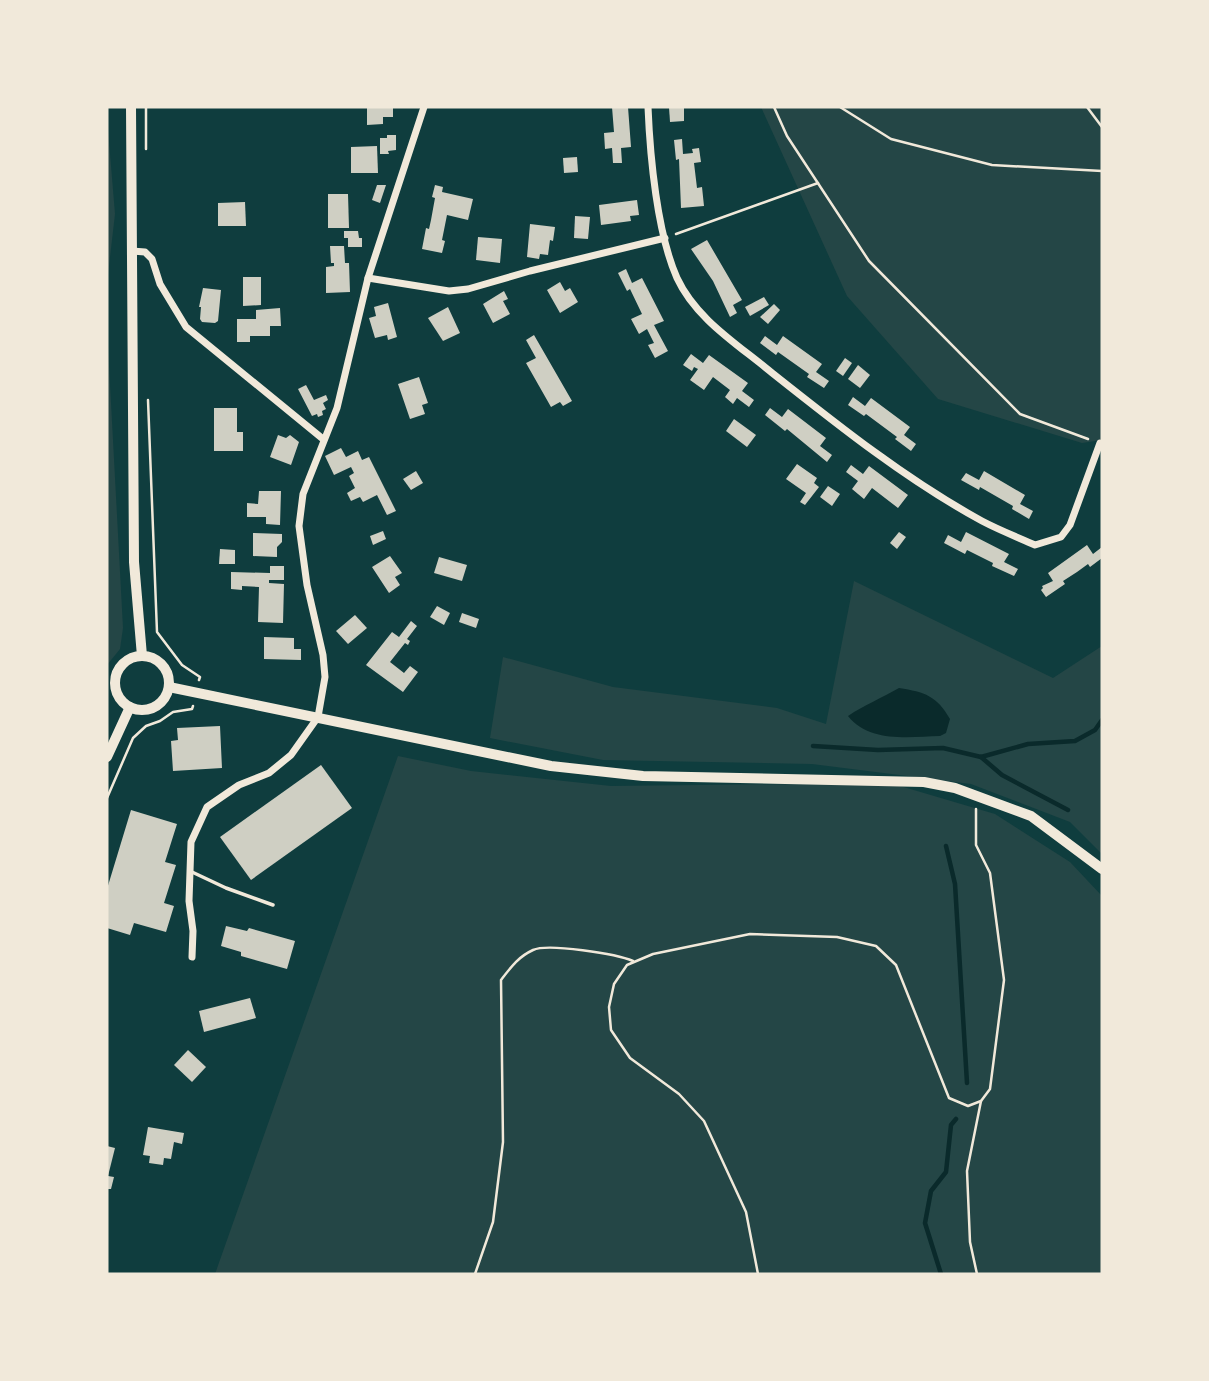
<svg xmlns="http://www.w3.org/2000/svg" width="1209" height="1381" font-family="'Public Sans',sans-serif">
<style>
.green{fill:#244646}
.water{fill:#0a2a2b}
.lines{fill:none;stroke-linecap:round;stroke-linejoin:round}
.stream{stroke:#0a2a2b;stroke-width:4.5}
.building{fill:#cfcfc3}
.path{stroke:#f1e9da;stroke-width:2.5}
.service{stroke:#f1e9da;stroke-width:3.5}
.minor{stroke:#f1e9da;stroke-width:7}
.secondary{stroke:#f1e9da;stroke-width:10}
.primary{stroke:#f1e9da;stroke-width:10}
</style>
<rect width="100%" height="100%" fill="#0f3d3e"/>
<g class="green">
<path d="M761,107H1102V440L1082,443L938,399L847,296Z"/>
<path d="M107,118L115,214L107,283Z"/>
<path d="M107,328L123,628L120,649L107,665Z"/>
<path d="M854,581L1053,678L1102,646V854L1070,822L971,784L812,764L603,760L490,738L503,657L613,687L777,708L826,724Z"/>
<path d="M398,756L471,771L611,786L890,783L995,814L1070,862L1102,896V1274H215Z"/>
</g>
<path class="water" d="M899,688C925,692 937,696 950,719L946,733L940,736C909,737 869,743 848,716C864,705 882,698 899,688Z"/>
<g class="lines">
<g class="stream">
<path d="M813,746L878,750L943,748L981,757L1028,744L1075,741L1095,730L1102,720"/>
<path d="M981,757L1002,775L1068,810"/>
<path d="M946,846L955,884L967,1083"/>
<path d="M941,1274L925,1223L931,1191L946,1172L951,1125L956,1119"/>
</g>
</g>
<g class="building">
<path d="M367,107H393V117H383V124L367,125Z"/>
<path d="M612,107H628L631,147L621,148L622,163H613L612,148L605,149L604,133L614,132Z"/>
<path d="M669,107H684V121L670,122Z"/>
<path d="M387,135H396V150L388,151L389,154H380V138H387Z"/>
<path d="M682,139L683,154L693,153L692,149L699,148L701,162L694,163L697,188L702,187L704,206L681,208L679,159L676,160L674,140Z"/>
<path d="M377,146L378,173H351V147Z"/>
<path d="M577,157L578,172L564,173L563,158Z"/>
<path d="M377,185H386L380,203L372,200Z"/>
<path d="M435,185L443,187L442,192L473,199L468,220L447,215L442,240L445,241L442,253L422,249L426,228L429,229L431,220L435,198L432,197Z"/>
<path d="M328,194H348L349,228H328Z"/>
<path d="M637,200L639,215L630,216L631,221L601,225L599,205Z"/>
<path d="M245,202L246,226H218V203Z"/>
<path d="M575,216L590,217L588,239L574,238Z"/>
<path d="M530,224L555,227L553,241L550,240L548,255L540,254L539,259L527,257Z"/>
<path d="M344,231H358L359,238H362V247H348V238H344Z"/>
<path d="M478,237L502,239L500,263L476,260Z"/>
<path d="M707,240L742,300L733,305L737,313L730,317L713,281L691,249Z"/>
<path d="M330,246H344L345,263H349L350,292L326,293V267L334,266V263H331Z"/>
<path d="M626,269L632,283L642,278L664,321L654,325L668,351L655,358L648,345L654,343L647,329L639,334L631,319L642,314L630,289L627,291L618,273Z"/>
<path d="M243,277H261V305L243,306Z"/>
<path d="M560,282L565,291L570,288L578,302L560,313L547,290Z"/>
<path d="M203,288L221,290L218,321L215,323L202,322L200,319L201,307H199Z"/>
<path d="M504,291L508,299L503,301L510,314L493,323L483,304Z"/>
<path d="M764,297L769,305L750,316L745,307Z"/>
<path d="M388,303L397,337L388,340L387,335L375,338L369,318L376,316L374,307Z"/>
<path d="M774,304L780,310L768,324L760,317Z"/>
<path d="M448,307L460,333L443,341L428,318Z"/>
<path d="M280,308L281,326H270V336H250V342H237V319H256V310Z"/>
<path d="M534,335L572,401L563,406L560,402L551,407L526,363L536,358L526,340Z"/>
<path d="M765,336L777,345L783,336L822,364L816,372L829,381L824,388L807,377L809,374L778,352L776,355L760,343Z"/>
<path d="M691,354L703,363L709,355L748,383L742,391L754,400L749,407L737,398L733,404L725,397L730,390L713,377L704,390L690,380L698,369L694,367L692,371L683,365Z"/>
<path d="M845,358L852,363L843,376L836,371Z"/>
<path d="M858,365L870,375L860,388L848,379Z"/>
<path d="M419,377L428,403L422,405L425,414L410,419L398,384Z"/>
<path d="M306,385L314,400L326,395L328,400L323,403L326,409L322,411L323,415L318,417L317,414L312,416L298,389Z"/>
<path d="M853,397L865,406L871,398L910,427L904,435L916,444L911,451L895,439L897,437L866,414L864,416L848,405Z"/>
<path d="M214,408H237V432H243V451H214Z"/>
<path d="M770,408L782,417L788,409L826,438L820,446L832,455L827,462L787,429L785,431L765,415Z"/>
<path d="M734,419L756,435L747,447L726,431Z"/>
<path d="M278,435L286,438L290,435L299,442L291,465L270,457Z"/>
<path d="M341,448L346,457L358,451L362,460L369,457L396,511L387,515L377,495L363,502L360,497L351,501L347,493L355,488L349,476L354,473L351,467L334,475L325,456Z"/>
<path d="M797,464L817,478L814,483L819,487L805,505L800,502L806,493L786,479Z"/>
<path d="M851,465L863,474L869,466L908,495L898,508L872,488L864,499L852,489L858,481L846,472Z"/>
<path d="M416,471L423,483L411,490L403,479Z"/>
<path d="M984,471L1025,495L1020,504L1033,511L1029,519L1012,509L1013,506L980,487L979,490L961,480L966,473L979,480Z"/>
<path d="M828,486L840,494L832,506L820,497Z"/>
<path d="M259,491H281L280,525L266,524V517H247V503L258,504Z"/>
<path d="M383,531L386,539L373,545L370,536Z"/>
<path d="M899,532L906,537L897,549L890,543Z"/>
<path d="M966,532L1009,554L1004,562L1018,569L1014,576L992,566L993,563L967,550L965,554L944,543L948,535L961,542Z"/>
<path d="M253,533L282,534V542L277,547V557L253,556Z"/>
<path d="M1087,545L1093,554L1102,547V558L1090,567L1088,564L1077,572L1063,581L1065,584L1046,597L1041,590L1043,588L1042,586L1053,581L1048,573Z"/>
<path d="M220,549L235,550V564H219Z"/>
<path d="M390,556L402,573L395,577L400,585L389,593L372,567Z"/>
<path d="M439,557L467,565L462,581L434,573Z"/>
<path d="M270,566H284V580H269V583L284,584L283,623L258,622L259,587L242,586V590L231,589V572L270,573Z"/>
<path d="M437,606L450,613L444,625L430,617Z"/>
<path d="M462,613L479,619L476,628L459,622Z"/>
<path d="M355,615L367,628L348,644L336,631Z"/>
<path d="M411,621L417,626L407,639L410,641L408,645L405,643L390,662L404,673L410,666L418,672L403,692L366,665L392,632L399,637Z"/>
<path d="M264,637L294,638V649H301V660L264,659Z"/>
<path d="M220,726L222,768L173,771L171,741L178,740L177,728Z"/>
<path d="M321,765L352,808L251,880L220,837Z"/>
<path d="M131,810L177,824L165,862L176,865L164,903L174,906L166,932L134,923L130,935L107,928V889Z"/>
<path d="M226,926L247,931L249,928L295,941L287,969L241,956V952L221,946Z"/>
<path d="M250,998L256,1018L204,1032L199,1011Z"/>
<path d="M188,1050L206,1067L192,1082L174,1065Z"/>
<path d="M148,1127L184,1133L182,1144L174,1142L171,1159L164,1158L163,1165L149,1163L150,1156L143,1155Z"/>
<path d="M107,1146L115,1148L108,1176L114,1177L111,1189H107Z"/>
</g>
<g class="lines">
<g class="path">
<path d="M774,107L787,136L869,261L1020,414L1088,439"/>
<path d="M840,107L891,139L992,165L1102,171"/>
<path d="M1087,107L1102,127"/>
<path d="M146,149V107"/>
<path d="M676,234L818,183"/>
<path d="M148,400L157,632L182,665L200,677L199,680"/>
<path d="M107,798L133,738L146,726L160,721L173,712L192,709L193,706"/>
<path d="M475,1274L493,1222L503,1142L501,980C511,967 518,957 533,950C548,943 617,954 633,961"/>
<path d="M758,1274L746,1212L704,1121L679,1094L630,1058L611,1030L609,1007L614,984L627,965L653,954L750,934L837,937L876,946L896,965L949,1098L968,1106L981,1101L990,1089L1004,980L990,873L976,845V809"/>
<path d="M977,1274L970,1242L967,1171L981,1101"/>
</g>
<path class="service" d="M192,872L226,888L273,905"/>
<g class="minor">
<path d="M648,107C650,156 657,233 677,278C695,317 734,342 766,368C834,422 905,479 982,521C999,530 1017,537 1035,545L1061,537L1070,525L1100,443"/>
<path d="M132,251L145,252L152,259L160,284L186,327L323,439"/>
<path d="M368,278L449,291L468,289L530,271L665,238"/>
<path d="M192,957L193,931L189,901L191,842L207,807L239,785L269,773L291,755L318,717L325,677L323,655L307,585L299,526L303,494L337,408L368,278L424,107"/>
</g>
<path class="secondary" d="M169,687L551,766L643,776L924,782L955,788L1031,816L1102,869"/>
<g class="primary">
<path d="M131,107L134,562L142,656"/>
<circle cx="142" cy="683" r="27"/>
<path d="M107,757L130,707"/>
</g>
</g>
<rect width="1209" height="1381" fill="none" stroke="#f1e9da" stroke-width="217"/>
</svg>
